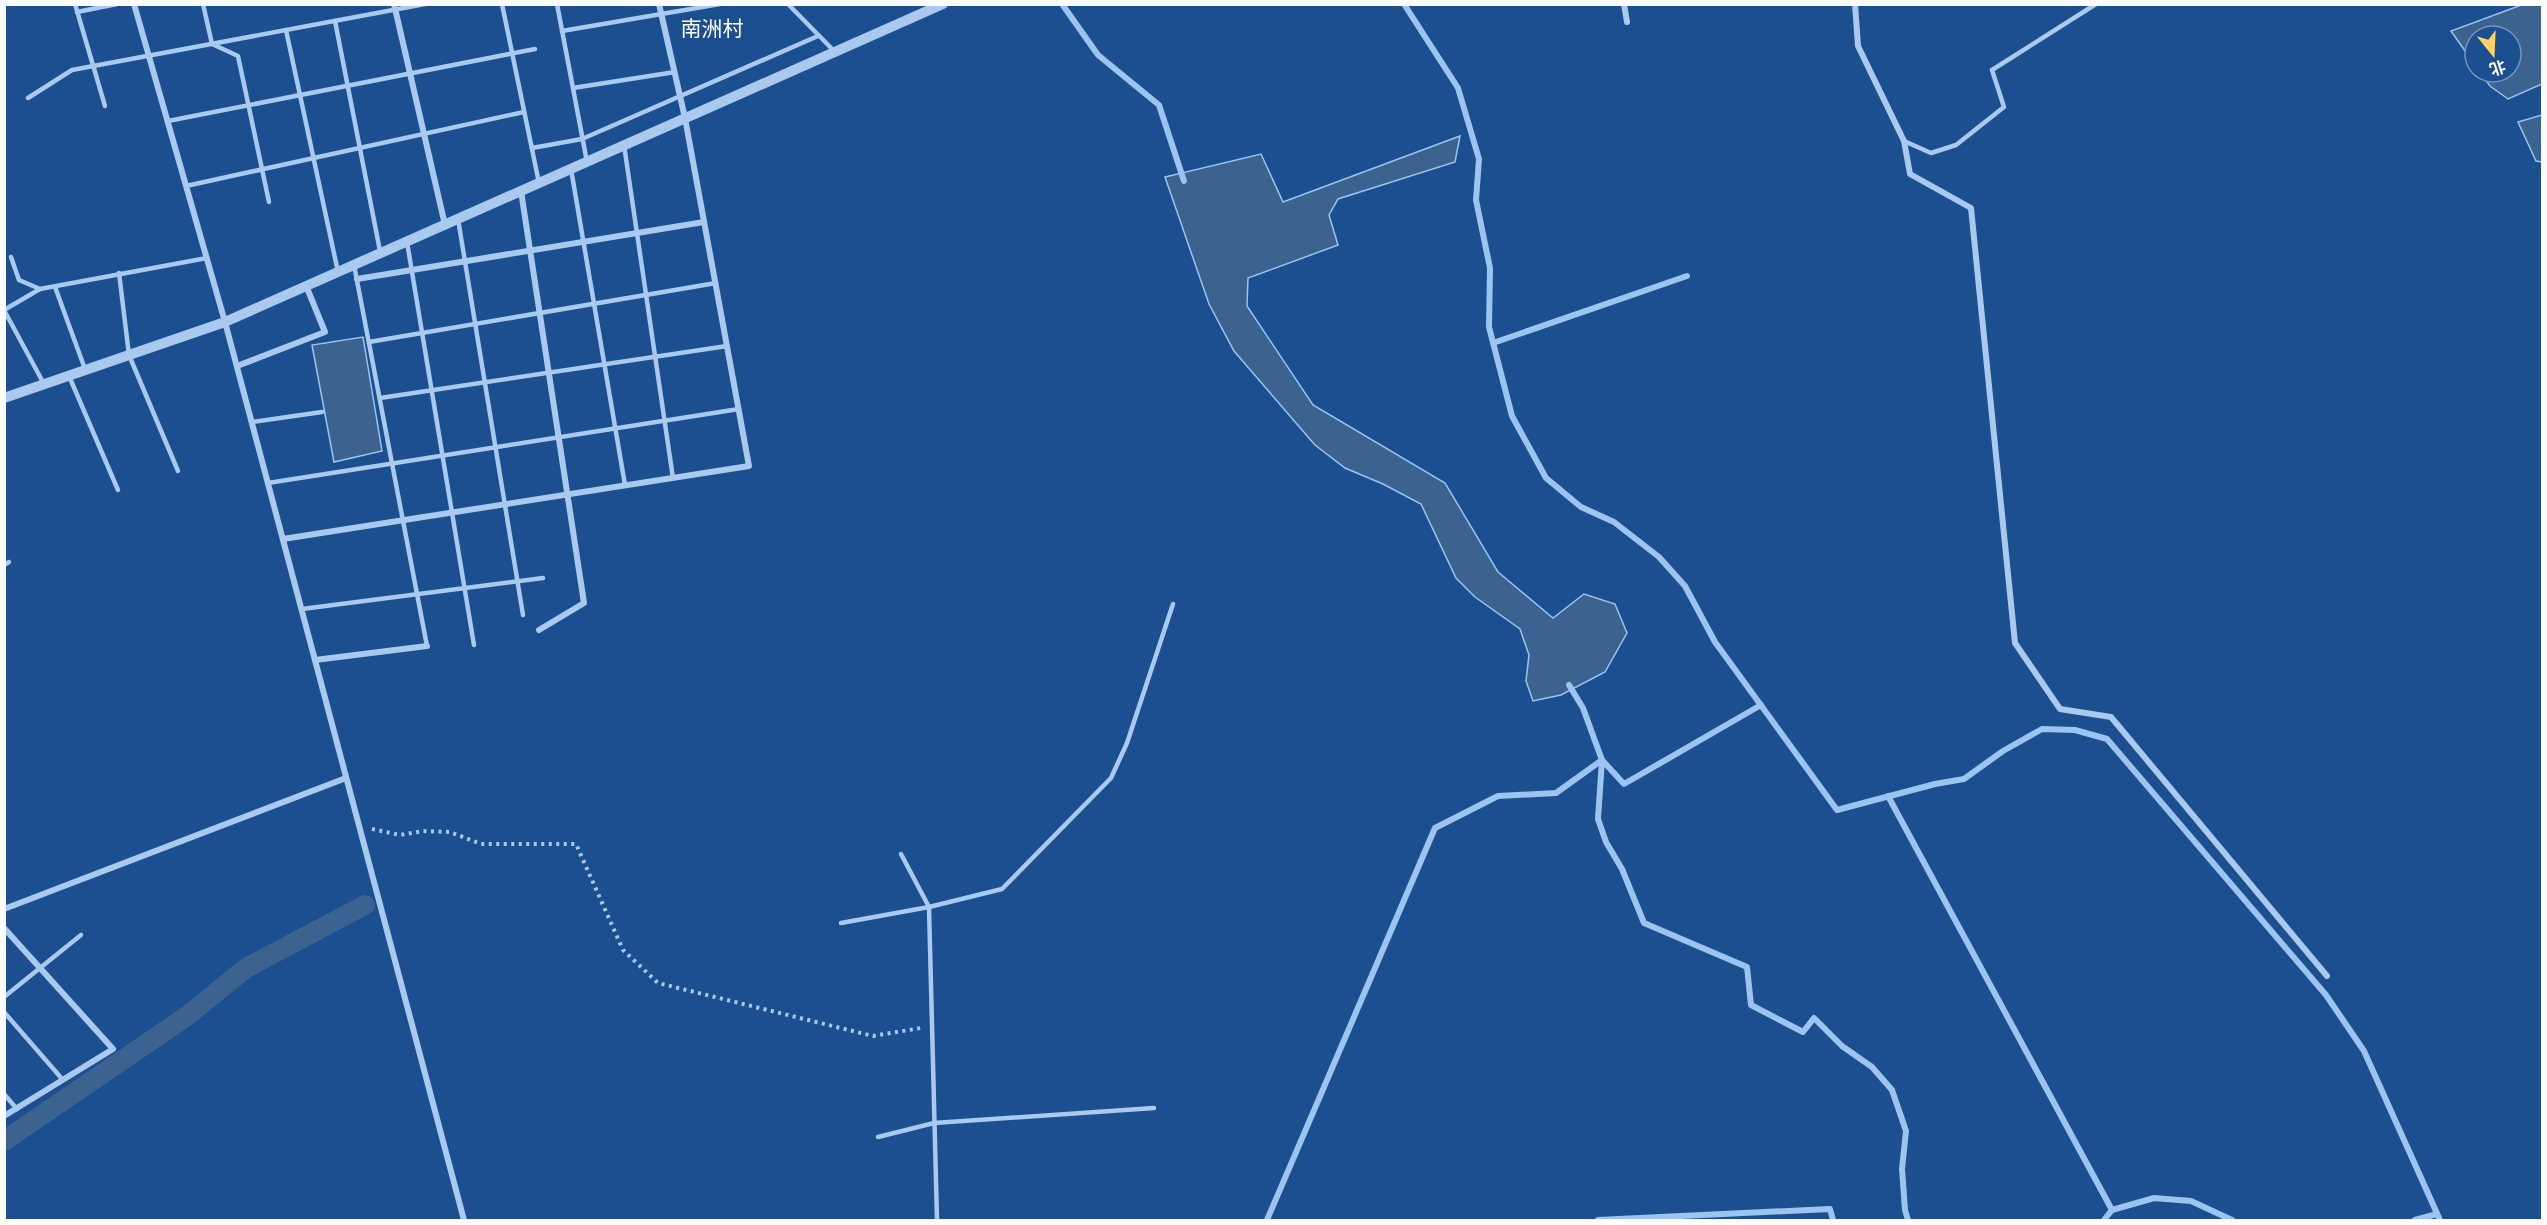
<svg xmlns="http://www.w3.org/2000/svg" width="2547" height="1225" font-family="'Asap Condensed','Noto Sans SC',sans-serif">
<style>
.water{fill:#3c6290;stroke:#9cc4f0;stroke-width:1.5}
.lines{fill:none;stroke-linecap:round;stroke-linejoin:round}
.stream{stroke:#9cc4f0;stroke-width:6}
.canal{stroke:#3c6290;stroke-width:20}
.path{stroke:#a9c9ee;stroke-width:4;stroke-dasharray:3 4.5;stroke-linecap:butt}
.service{stroke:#a9c9ee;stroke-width:4.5}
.minor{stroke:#a9c9ee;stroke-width:6}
.tertiary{stroke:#a9c9ee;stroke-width:10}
.labels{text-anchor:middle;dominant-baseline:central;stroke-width:5;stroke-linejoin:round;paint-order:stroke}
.quarter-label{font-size:21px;fill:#fff;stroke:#1b4f8f}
</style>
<rect width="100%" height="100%" fill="#1b4f8f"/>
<g class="water">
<path d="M2524,4L2542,5V84L2508,99L2490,86L2480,72H2511V36H2475V65L2451,31Z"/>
<path d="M2542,115V162L2536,161L2518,122Z"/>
<path d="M1460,136L1455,162L1338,199L1329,215L1338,245L1248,278L1247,306L1313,405L1445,483L1498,572L1553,618L1584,594L1615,604L1627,633L1605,672L1561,695L1533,701L1526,681L1529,655L1520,629L1475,597L1456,578L1421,504L1383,484L1345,468L1315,445L1234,351L1209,304L1165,177L1261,154L1283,202Z"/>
<path d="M363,337L382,451L334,462L312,345Z"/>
</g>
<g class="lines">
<g class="stream">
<path d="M1062,4L1098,55L1159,105L1184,181"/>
<path d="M1404,4L1458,88L1479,159L1476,200L1490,268L1489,327L1512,416L1546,478L1581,507L1614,522L1659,557L1685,586L1715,642L1837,810L1935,784L1964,779L2003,751L2042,729L2075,730L2107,739L2326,995L2364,1051L2440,1220"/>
<path d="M1493,343L1687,276"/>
<path d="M1761,705L1624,784L1602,760L1598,819L1606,842L1622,869L1644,923L1747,967L1751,1005L1803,1032L1814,1018L1842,1046L1872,1067L1892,1090L1906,1131L1902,1169L1905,1210L1908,1220"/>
<path d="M1888,796L2112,1210"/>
<path d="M1267,1220L1435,828L1498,796L1556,793L1602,760L1583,708L1569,685"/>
<path d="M1598,1220L1830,1209L1833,1220"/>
<path d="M2104,1220L2112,1210L2154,1198L2191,1201L2232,1220"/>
<path d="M2415,1220L2437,1214"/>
</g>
<path class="canal" d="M4,1141L187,1016L246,968L365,905"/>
<path class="path" d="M372,829L400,835L423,831L450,832L481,844H576L623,950L658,983L873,1036L921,1028"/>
<g class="service">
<path d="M75,4L105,106"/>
<path d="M203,4L212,44L238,56L269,202"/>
<path d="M502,4L539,183"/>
<path d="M557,4L587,162"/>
<path d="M788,4L834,51"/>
<path d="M77,12L117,4"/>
<path d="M335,21L380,251"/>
<path d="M286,30L338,272"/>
<path d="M562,31L720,4"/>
<path d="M573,88L675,72"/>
<path d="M28,98L72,70L425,4"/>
<path d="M168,121L535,49"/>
<path d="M1904,141L1931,153L1956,145L2004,107L1992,70L2096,4"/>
<path d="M624,145L673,478"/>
<path d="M532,148L582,139L818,36"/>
<path d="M571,169L625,485"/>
<path d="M186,186L524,112"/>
<path d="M458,219L523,615"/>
<path d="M407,242L474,645"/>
<path d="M11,257L19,280L40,289"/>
<path d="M354,265L427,646"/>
<path d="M119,273L129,355L178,471"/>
<path d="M55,287L85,369"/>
<path d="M4,310L40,289L207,258"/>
<path d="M4,310L44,384"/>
<path d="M369,342L716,283"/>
<path d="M69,376L118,490"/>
<path d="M380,398L727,346"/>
<path d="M252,422L322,412"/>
<path d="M268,483L739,409"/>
<path d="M4,565L9,562"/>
<path d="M302,609L543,578"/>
<path d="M841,923L929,907L901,854"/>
<path d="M4,997L81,935"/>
<path d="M4,1012L63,1080"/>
<path d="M4,1094L17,1109"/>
<path d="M878,1137L934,1123L1154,1108"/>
<path d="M937,1220L929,907L1002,889L1111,778L1127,743L1173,604"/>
</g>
<g class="minor">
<path d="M134,4L225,322L464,1220"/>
<path d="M394,4L445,225"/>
<path d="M1624,4L1627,22"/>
<path d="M1855,4L1858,46L1904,141L1910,174L1971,208L2015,643L2060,709L2111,717L2327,976"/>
<path d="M521,191L584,603L539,630"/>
<path d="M357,279L704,222"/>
<path d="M237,366L325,332L307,288"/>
<path d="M283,539L749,466L685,118L659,4"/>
<path d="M315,660L427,646"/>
<path d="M4,909L346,778"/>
<path d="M4,928L113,1049L4,1116"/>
</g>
<path class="tertiary" d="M4,398L225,322L943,4"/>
</g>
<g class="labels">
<g class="quarter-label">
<text x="712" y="28">南洲村</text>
</g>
</g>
<rect width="2547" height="1225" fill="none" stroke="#ffffff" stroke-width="12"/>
<g transform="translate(2493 54) rotate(162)"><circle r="28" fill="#1b4f8f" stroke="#7695bc" stroke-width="1.5"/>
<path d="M0-4.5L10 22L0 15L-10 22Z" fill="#ffd166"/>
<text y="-9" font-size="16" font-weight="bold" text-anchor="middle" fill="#ffffff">北</text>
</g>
</svg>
